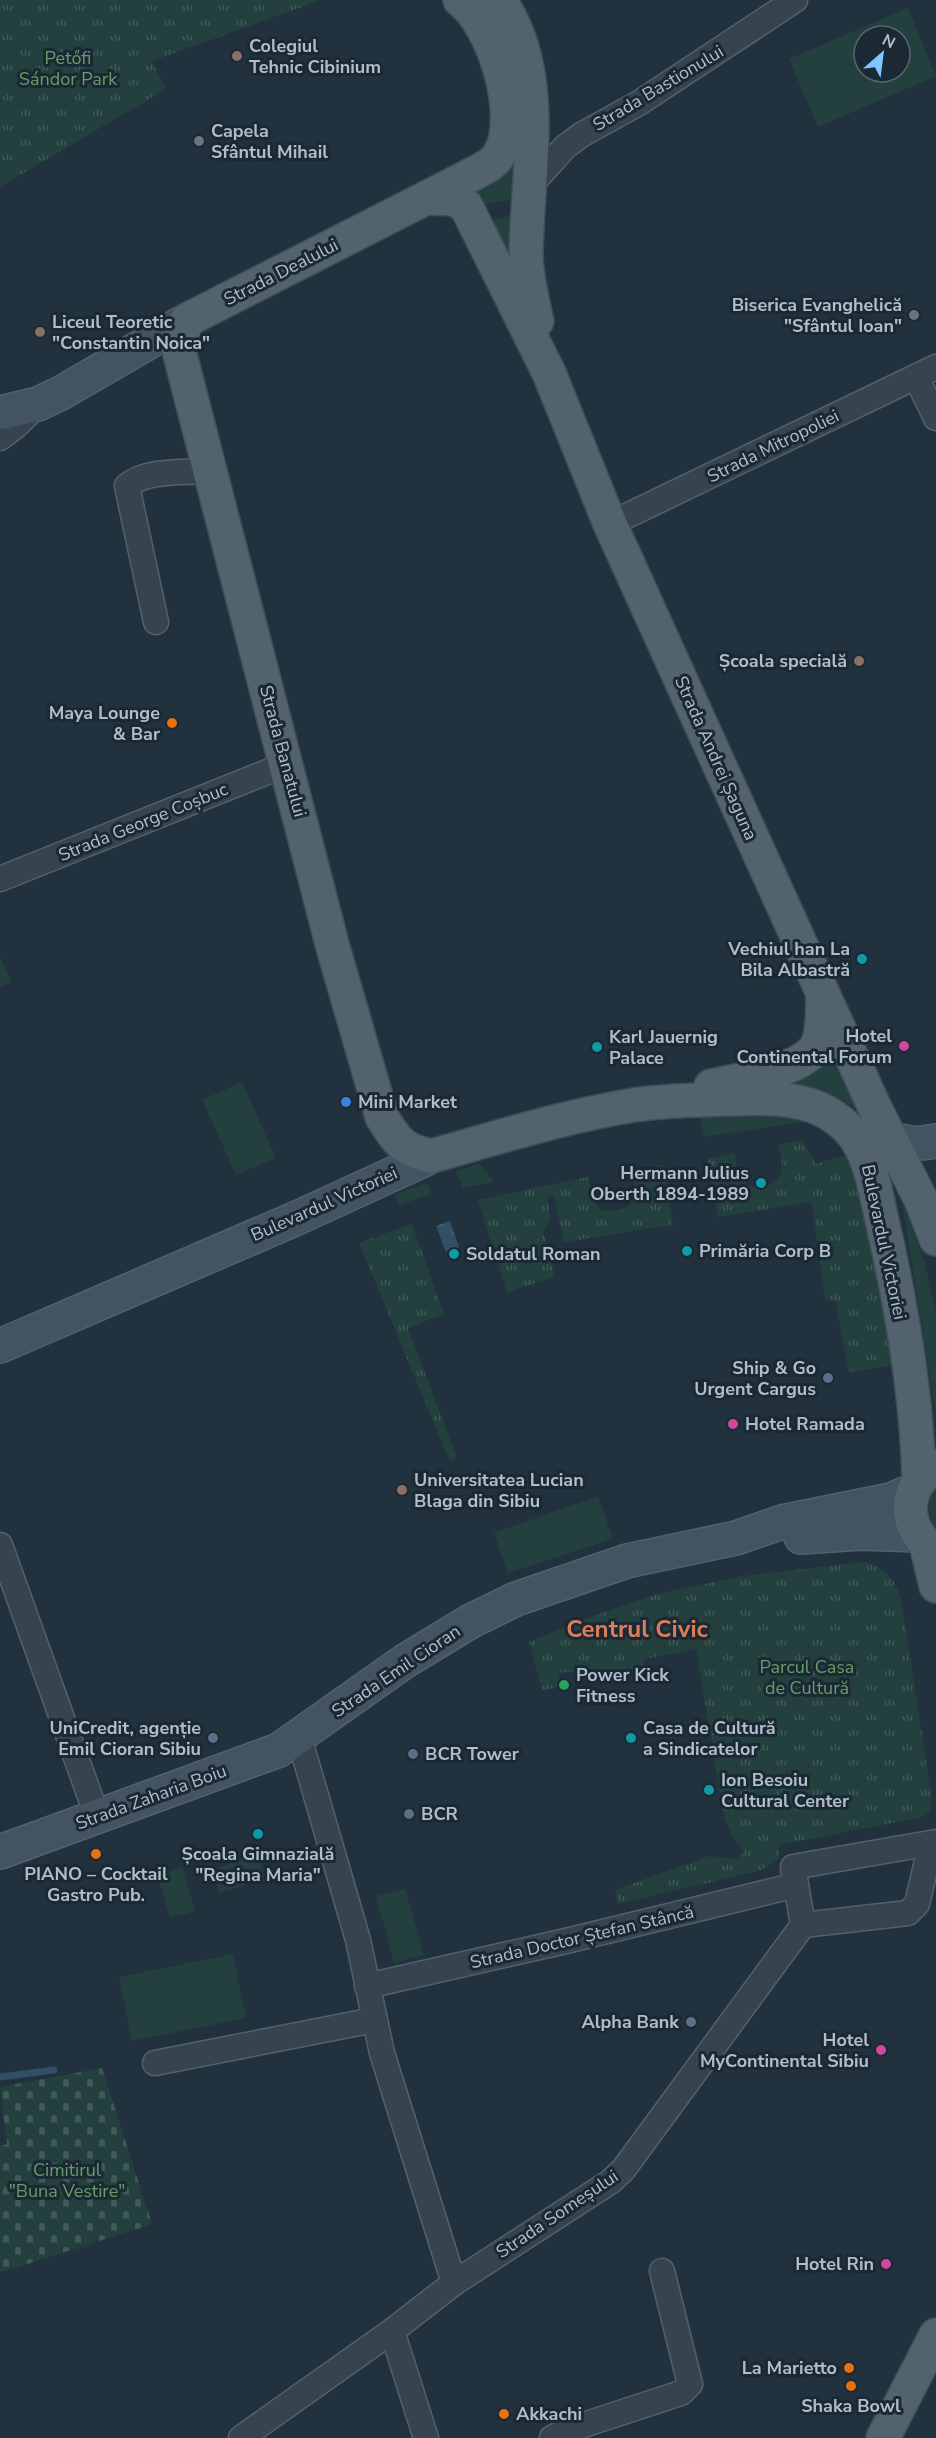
<svg xmlns="http://www.w3.org/2000/svg" width="936" height="2438" font-family="'Nunito Sans',sans-serif">
<style>
.green{fill:#233f3e;fill-rule:evenodd}
.cemetery{fill:url(#cemetery-stones)}
.park{fill:url(#park-tufts)}
.water{fill:url(#water-ripples)}
.lines{fill:none;stroke-linecap:round;stroke-linejoin:round}
.stream{stroke:#314f65;stroke-width:7}
.street-casing{stroke:#53616c;stroke-width:27}
.secondary-casing{stroke:#53616c;stroke-width:36}
.primary-casing{stroke:#3e4d57;stroke-width:36}
.street{stroke:#35444e;stroke-width:24}
.secondary{stroke:#435362;stroke-width:33}
.primary{stroke:#53636e;stroke-width:33}
.education-dot{fill:#8d6e63;stroke:#1a2933;stroke-width:2}
.worship-dot{fill:#6b7280;stroke:#1a2933;stroke-width:2}
.food-dot{fill:#e8710a;stroke:#1a2933;stroke-width:2}
.culture-dot{fill:#0f9aa8;stroke:#1a2933;stroke-width:2}
.hotel-dot{fill:#d1479c;stroke:#1a2933;stroke-width:2}
.shop-dot{fill:#3f7fe0;stroke:#1a2933;stroke-width:2}
.service-dot{fill:#5c6f8a;stroke:#1a2933;stroke-width:2}
.leisure-dot{fill:#2e9e5b;stroke:#1a2933;stroke-width:2}
.labels{text-anchor:middle;dominant-baseline:central;stroke-width:6;stroke-linejoin:round;paint-order:stroke}
.poi-label{font-size:18px;font-weight:bold;fill:#b1beca;stroke:#1a2933;text-anchor:start}
.park-label{font-size:18px;fill:#669d69;stroke:#1a2933}
.street-label{font-size:18px;fill:#b1beca;stroke:#1a2933}
.district-label{font-size:24px;font-weight:bold;fill:#dd7c58;stroke:#1a2933}
</style>
<defs>
<pattern id="cemetery-stones" width="16" height="16" patternUnits="userSpaceOnUse" patternTransform="scale(1.5)"><rect width="16" height="16" fill="#233f3e"/><path d="M2 7V4a2 2 0 0 1 4 0v3zM10 15v-3a2 2 0 0 1 4 0v3z" fill="#415959"/></pattern>
<pattern id="park-tufts" width="24" height="20" patternUnits="userSpaceOnUse" patternTransform="scale(1.5)"><rect width="24" height="20" fill="#233f3e"/><path d="M3 7l-1-3M5 7V3M7 7l1-3M15 17l-1-3M17 17v-4M19 17l1-3" fill="none" stroke="#415959"/></pattern>
<pattern id="water-ripples" width="26" height="14" patternUnits="userSpaceOnUse" patternTransform="scale(1.5)"><rect width="26" height="14" fill="#314f65"/><path d="M2 4q2-2 4 0t4 0M15 11q2-2 4 0t4 0" fill="none" stroke="#4c677a"/></pattern>
</defs>
<rect width="100%" height="100%" fill="#21323e"/>
<g class="green">
<path d="M908,8L936,76L818,127L789,59ZM864,36H900V72H864Z"/>
<path d="M515,155L514,198L476,207L462,189C494,184 500,185 515,155Z"/>
<path d="M513,215L511,269L483,222Z"/>
<path d="M0,957L12,982L0,987Z"/>
<path d="M831,1052L861,1109L858,1110L829,1093L780,1082Z"/>
<path d="M242,1082L276,1158L236,1175L202,1100Z"/>
<path d="M755,1112L807,1121L704,1137L700,1116Z"/>
<path d="M479,1163L494,1182L463,1188L456,1172Z"/>
<path d="M427,1183L431,1194L399,1205L395,1194Z"/>
<path d="M902,1201L925,1263L936,1314V1415Z"/>
<path d="M936,1488V1527C927,1514 928,1501 936,1488Z"/>
<path d="M598,1496L613,1539L508,1573L494,1533Z"/>
<path d="M258,1855L265,1879L219,1893L212,1869Z"/>
<path d="M182,1867L195,1911L170,1918L157,1875Z"/>
<path d="M405,1889L424,1955L394,1963L376,1896Z"/>
<path d="M233,1954L246,2018L132,2041L119,1977Z"/>
</g>
<path class="cemetery" d="M102,2068L152,2224L0,2273V2146L7,2144L0,2087Z"/>
<g class="park">
<path d="M0,0H321L152,61L166,89L0,187Z"/>
<path d="M802,1140L816,1164L853,1153L895,1365L849,1372L835,1300L825,1301L812,1202L718,1217L708,1159L735,1153C736,1162 737,1172 743,1180C751,1190 772,1189 779,1177C785,1168 780,1154 778,1145Z"/>
<path d="M663,1165L673,1225L564,1242L554,1196L547,1197L551,1219L543,1232L555,1277L507,1292L478,1200L588,1177L594,1200L600,1209C615,1214 634,1211 634,1191C634,1185 631,1178 630,1172Z"/>
<path d="M412,1224L444,1314L408,1328L457,1458L450,1462L359,1243Z"/>
<path d="M864,1562C884,1567 895,1578 901,1598L932,1799L930,1810L923,1817L779,1845L778,1859L762,1870L618,1904L615,1890L709,1856L738,1859L744,1852L732,1836L724,1816L696,1649L644,1659L646,1675L591,1684L589,1675L578,1671L559,1673L560,1687L542,1690L529,1642L579,1621L657,1594L743,1576Z"/>
</g>
<path class="water" d="M450,1221L459,1247L446,1252L436,1226Z"/>
<g class="lines">
<path class="stream" d="M0,2077L54,2070"/>
<g class="street-casing">
<g id="street">
<path d="M530,186L565,147L581,135L639,103L795,0"/>
<path d="M916,377L936,418"/>
<path d="M0,438L17,425L38,404"/>
<path d="M610,524L936,367"/>
<path d="M156,622L127,486C147,469 184,473 210,471"/>
<path d="M0,879L287,764"/>
<path d="M0,1545L97,1816"/>
<path d="M299,1737L358,1940L382,2053L454,2283"/>
<path d="M803,1925L908,1913L917,1904L931,1844"/>
<path d="M367,1986L566,1941L796,1885"/>
<path d="M155,2063L374,2020"/>
<path d="M392,2331L426,2438"/>
<path d="M241,2438L392,2331L454,2283L610,2182L623,2170L803,1925L793,1867L936,1842"/>
<path d="M552,2438L565,2431L681,2393L690,2384L662,2271"/>
</g>
</g>
<g class="secondary-casing">
<g id="secondary">
<path d="M0,413L38,404L61,393L187,320"/>
<path d="M892,1139L915,1144L936,1141"/>
<path d="M0,1346L297,1218L432,1156"/>
<path d="M801,1537L861,1533L918,1535"/>
<path d="M0,1852L279,1750L405,1661L471,1621L516,1599L627,1561L736,1538L782,1522L891,1500L914,1490"/>
</g>
</g>
<g class="primary-casing">
<g id="primary">
<path d="M460,0C494,25 522,118 499,155C493,165 482,169 473,174L187,320L178,347L332,944L382,1117C396,1141 404,1151 432,1156C499,1137 566,1116 634,1105C665,1100 697,1100 729,1099C763,1098 805,1096 834,1117C845,1124 855,1135 861,1147C873,1171 877,1199 883,1225C902,1308 917,1395 919,1481"/>
<path d="M499,0C551,71 526,176 526,257C527,279 532,300 537,321"/>
<path d="M427,198L454,199L466,206L549,373L610,524L874,1106L921,1200L936,1239"/>
<path d="M711,1086C738,1080 804,1071 817,1045C824,1031 822,1011 823,995"/>
<path d="M935,1466C901,1490 903,1529 936,1552"/>
<path d="M926,1544L936,1586"/>
<path d="M883,2438L936,2335"/>
</g>
</g>
<use href="#street" class="street"/>
<use href="#secondary" class="secondary"/>
<use href="#primary" class="primary"/>
</g>
<g class="education-dot">
<circle cx="237" cy="56" r="6"/>
<circle cx="40" cy="332" r="6"/>
<circle cx="859" cy="661" r="6"/>
<circle cx="402" cy="1490" r="6"/>
</g>
<g class="worship-dot">
<circle cx="199" cy="141" r="6"/>
<circle cx="914" cy="315" r="6"/>
</g>
<g class="food-dot">
<circle cx="172" cy="723" r="6"/>
<circle cx="96" cy="1854" r="6"/>
<circle cx="849" cy="2368" r="6"/>
<circle cx="851" cy="2386" r="6"/>
<circle cx="504" cy="2414" r="6"/>
</g>
<g class="culture-dot">
<circle cx="862" cy="959" r="6"/>
<circle cx="597" cy="1047" r="6"/>
<circle cx="761" cy="1183" r="6"/>
<circle cx="687" cy="1251" r="6"/>
<circle cx="454" cy="1254" r="6"/>
<circle cx="631" cy="1738" r="6"/>
<circle cx="709" cy="1790" r="6"/>
<circle cx="258" cy="1834" r="6"/>
</g>
<g class="hotel-dot">
<circle cx="904" cy="1046" r="6"/>
<circle cx="733" cy="1424" r="6"/>
<circle cx="881" cy="2050" r="6"/>
<circle cx="886" cy="2264" r="6"/>
</g>
<circle class="shop-dot" cx="346" cy="1102" r="6"/>
<g class="service-dot">
<circle cx="828" cy="1378" r="6"/>
<circle cx="213" cy="1738" r="6"/>
<circle cx="413" cy="1754" r="6"/>
<circle cx="409" cy="1814" r="6"/>
<circle cx="691" cy="2022" r="6"/>
</g>
<circle class="leisure-dot" cx="564" cy="1685" r="6"/>
<g class="labels">
<g class="poi-label">
<text x="249" y="46">Colegiul<tspan x="249" dy="21">Tehnic Cibinium</tspan></text>
<text x="211" y="131">Capela<tspan x="211" dy="21">Sfântul Mihail</tspan></text>
<text x="902" y="305" text-anchor="end">Biserica Evanghelică<tspan x="902" dy="21">"Sfântul Ioan"</tspan></text>
<text x="52" y="322">Liceul Teoretic<tspan x="52" dy="21">"Constantin Noica"</tspan></text>
<text x="847" y="661" text-anchor="end">Școala specială</text>
<text x="160" y="713" text-anchor="end">Maya Lounge<tspan x="160" dy="21">&amp; Bar</tspan></text>
<text x="850" y="949" text-anchor="end">Vechiul han La<tspan x="850" dy="21">Bila Albastră</tspan></text>
<text x="892" y="1036" text-anchor="end">Hotel<tspan x="892" dy="21">Continental Forum</tspan></text>
<text x="609" y="1037">Karl Jauernig<tspan x="609" dy="21">Palace</tspan></text>
<text x="358" y="1102">Mini Market</text>
<text x="749" y="1173" text-anchor="end">Hermann Julius<tspan x="749" dy="21">Oberth 1894-1989</tspan></text>
<text x="699" y="1251">Primăria Corp B</text>
<text x="466" y="1254">Soldatul Roman</text>
<text x="816" y="1368" text-anchor="end">Ship &amp; Go<tspan x="816" dy="21">Urgent Cargus</tspan></text>
<text x="745" y="1424">Hotel Ramada</text>
<text x="414" y="1480">Universitatea Lucian<tspan x="414" dy="21">Blaga din Sibiu</tspan></text>
<text x="576" y="1675">Power Kick<tspan x="576" dy="21">Fitness</tspan></text>
<text x="201" y="1728" text-anchor="end">UniCredit, agenție<tspan x="201" dy="21">Emil Cioran Sibiu</tspan></text>
<text x="643" y="1728">Casa de Cultură<tspan x="643" dy="21">a Sindicatelor</tspan></text>
<text x="425" y="1754">BCR Tower</text>
<text x="721" y="1780">Ion Besoiu<tspan x="721" dy="21">Cultural Center</tspan></text>
<text x="421" y="1814">BCR</text>
<text x="258" y="1854" text-anchor="middle">Școala Gimnazială<tspan x="258" dy="21">"Regina Maria"</tspan></text>
<text x="96" y="1874" text-anchor="middle">PIANO – Cocktail<tspan x="96" dy="21">Gastro Pub.</tspan></text>
<text x="679" y="2022" text-anchor="end">Alpha Bank</text>
<text x="869" y="2040" text-anchor="end">Hotel<tspan x="869" dy="21">MyContinental Sibiu</tspan></text>
<text x="874" y="2264" text-anchor="end">Hotel Rin</text>
<text x="837" y="2368" text-anchor="end">La Marietto</text>
<text x="851" y="2406" text-anchor="middle">Shaka Bowl</text>
<text x="516" y="2414">Akkachi</text>
</g>
<g class="park-label">
<text x="68" y="58">Petőfi<tspan x="68" dy="21">Sándor Park</tspan></text>
<text x="807" y="1667">Parcul Casa<tspan x="807" dy="21">de Cultură</tspan></text>
<text x="67" y="2170">Cimitirul<tspan x="67" dy="21">"Buna Vestire"</tspan></text>
</g>
<g class="street-label">
<text transform="translate(658 88) rotate(-31)">Strada Bastionului</text>
<text transform="translate(281 272) rotate(-27)">Strada Dealului</text>
<text transform="translate(773 446) rotate(-26)">Strada Mitropoliei</text>
<text transform="translate(283 751) rotate(75)">Strada Banatului</text>
<text transform="translate(716 758) rotate(66)">Strada Andrei Șaguna</text>
<text transform="translate(143 822) rotate(-22)">Strada George Coșbuc</text>
<text transform="translate(324 1204) rotate(-24)">Bulevardul Victoriei</text>
<text transform="translate(884 1242) rotate(78)">Bulevardul Victoriei</text>
<text transform="translate(396 1671) rotate(-34)">Strada Emil Cioran</text>
<text transform="translate(151 1797) rotate(-20)">Strada Zaharia Boiu</text>
<text transform="translate(582 1937) rotate(-13)">Strada Doctor Ștefan Stâncă</text>
<text transform="translate(557 2214) rotate(-34)">Strada Someșului</text>
</g>
<g class="district-label">
<text x="637" y="1629">Centrul Civic</text>
</g>
</g>
<g transform="translate(882 54) rotate(28)"><circle r="28" fill="#1a2933" stroke="#56656f" stroke-width="1.5"/>
<path d="M0-4.5L10 22L0 15L-10 22Z" fill="#80c6ff"/>
<text y="-9" font-size="16" font-weight="bold" text-anchor="middle" fill="#b1beca">N</text>
</g>
</svg>
